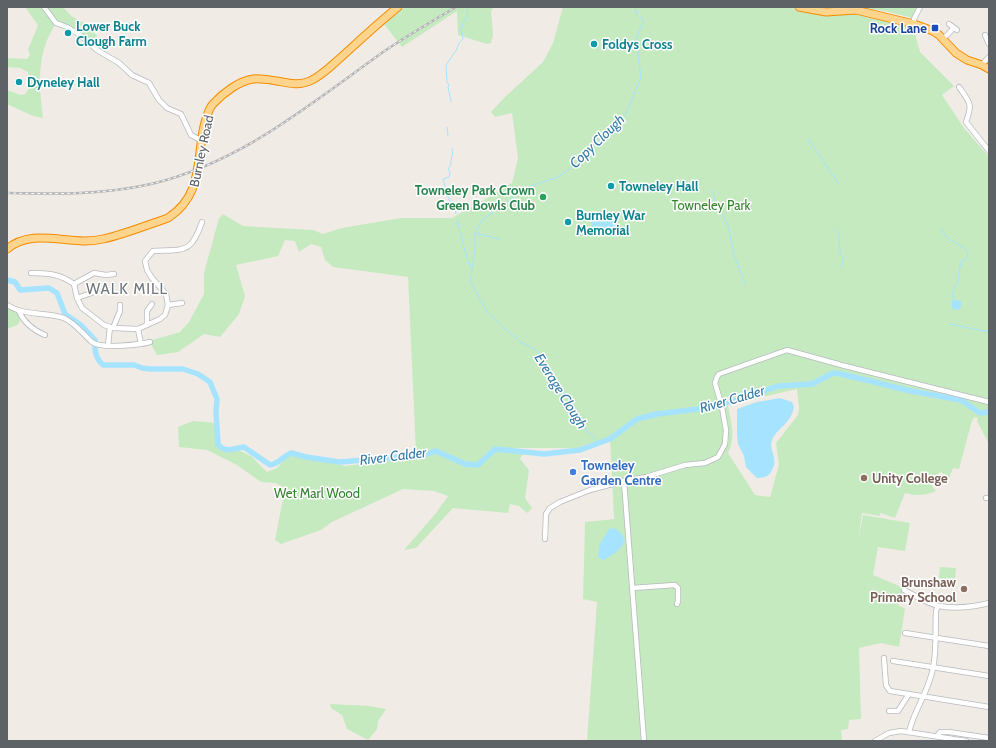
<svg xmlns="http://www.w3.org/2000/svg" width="996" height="748" font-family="Cabin,sans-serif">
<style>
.green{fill:#c5eac0;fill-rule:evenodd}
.water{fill:#a6e3ff}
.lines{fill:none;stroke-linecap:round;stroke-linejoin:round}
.stream{stroke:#a6e3ff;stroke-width:1}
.river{stroke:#a6e3ff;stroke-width:5.5}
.minor-casing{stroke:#b6b9bd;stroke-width:6}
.highway-casing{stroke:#f58b00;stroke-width:9}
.minor{stroke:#fff;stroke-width:4.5}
.highway{stroke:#ffd48d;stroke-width:7}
.rail-casing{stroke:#b4b5b6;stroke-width:2.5}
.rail{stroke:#fff;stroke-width:1;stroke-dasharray:3;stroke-linecap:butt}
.transit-dot{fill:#1a4fb4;stroke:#fff;stroke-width:1.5}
.culture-dot{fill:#0f9aa8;stroke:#fff;stroke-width:1.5}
.leisure-dot{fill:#2e9e5b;stroke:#fff;stroke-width:1.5}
.shop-dot{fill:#3f7fe0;stroke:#fff;stroke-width:1.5}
.education-dot{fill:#8d6e63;stroke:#fff;stroke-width:1.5}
.labels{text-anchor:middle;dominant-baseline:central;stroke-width:3;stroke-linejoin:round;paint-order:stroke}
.culture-label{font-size:13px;font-weight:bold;fill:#0d838f;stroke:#fff;text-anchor:start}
.transit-label{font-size:13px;font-weight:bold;fill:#164399;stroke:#fff;text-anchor:end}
.street-label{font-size:13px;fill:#5d6267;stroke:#fff}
.leisure-label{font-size:13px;font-weight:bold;fill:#27864d;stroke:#fff;text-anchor:end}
.park-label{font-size:13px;fill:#34842e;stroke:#fff}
.shop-label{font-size:13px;font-weight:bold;fill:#366cbe;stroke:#fff;text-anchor:start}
.education-label{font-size:13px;font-weight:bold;fill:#785e54;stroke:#fff;text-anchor:start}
.water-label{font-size:14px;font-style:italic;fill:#357ba7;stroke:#fff}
.quarter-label{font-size:15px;letter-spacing:1px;fill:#6e7579;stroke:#fff}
</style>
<rect width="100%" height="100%" fill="#f0ece5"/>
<g class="green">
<path d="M25,7H63L71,16L91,27L104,48L97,50L80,35L56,23C36,54 39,83 43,118L33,116L7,104V90L21,95L25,94L28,90V72L20,68L7,67V58L27,59L30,55L28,50L38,25Z"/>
<path d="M405,7H494L491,11L493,35L491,43L487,44L458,35L457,11L402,47L384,24Z"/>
<path d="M563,7H789L801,11L819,15L855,14L913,27L920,52L954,86L942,95L964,128L989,157V444L977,421L978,418L974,417L971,424L959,469L953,468L949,478L941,472L933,477L930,483L936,491C925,496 916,496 905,493L895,518L880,513V516L862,513L858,542L863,515L910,523L905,551L878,547L873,575L904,588L898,605L905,609L899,647L881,643L859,648L861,719L849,720L848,729L841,730L842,741H587L597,602L583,599L585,522L614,519L610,437L577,448H495L478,463H466L435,449L416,453L408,277L333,267L325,260L321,247L311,244L299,252L295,241L285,240L278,256L236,265L245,296L239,314L220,337L204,334L178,352L157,355L149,341L180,332L189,322L204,294V273L219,218L223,214L243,226L313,230L323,234L342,228L401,218H452L489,197L512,183L518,158L512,113L495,117L491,112L505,97L543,62L553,43ZM797,389L799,408L798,415L776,443L779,465L770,497L755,495L728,453C736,436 731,423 728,405Z"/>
<path d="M853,7H919L913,18L885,11Z"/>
<path d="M7,307L18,314L20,321L17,325L7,329Z"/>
<path d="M193,421L215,423L216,443L220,450L229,452L238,450L251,456L267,472L277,468L287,456L295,454L345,466L418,457L436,452L465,466H479L496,451L524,452L520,459L529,470L525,498L532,508L527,513L519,506L510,504L508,513L453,508L416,548L404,550L436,513L448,496L434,491L403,489L332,522L321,530L281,544L275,540L285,488L275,483L261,482L237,465L207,450L179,447L178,427Z"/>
<path d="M940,567L956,568L955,579L939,578Z"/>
<path d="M330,704L369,706L386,709L378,721L377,729L368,740L347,729L342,715L331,708Z"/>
</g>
<g class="water">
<path d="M611,215V217L617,220L616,226L612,229V231L597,232V229L592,227V221L596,218V216Z"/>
<path d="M953,300L961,301V306L960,309L956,310L952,308L951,304Z"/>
<path d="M780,398L792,402L794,407C791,424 777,428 772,440C768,450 779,458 772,470C769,477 764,478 757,478L746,467L744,456L738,444L737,434V409L757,402Z"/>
<path d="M615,528L621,533L625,541C620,551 613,555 603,560L598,557L600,544L609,529Z"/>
</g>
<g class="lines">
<g class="stream">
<path d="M451,102L448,87L449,85L447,82L446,65L457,49L459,43L463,39L461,29L463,23L467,17L468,7"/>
<path d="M447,127L448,136"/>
<path d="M807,138L839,184"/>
<path d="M452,148C454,155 450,159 451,165L448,169L450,173L449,177L443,179L449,199L452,205"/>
<path d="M713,191L714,198L728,226L734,255L745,284"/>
<path d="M455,209L456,214"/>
<path d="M457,221L468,262L471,267"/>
<path d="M834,229L839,234L840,253L843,260L842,267"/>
<path d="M942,229C944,242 961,242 968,252L967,259L963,260L961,262L957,283L953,292V296L954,300"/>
<path d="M475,233L482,220L507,203L522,189L558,177L569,169L626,114L641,77L636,39L644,20L637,15L635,7"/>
<path d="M499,239L475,233V251L470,281L487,312L520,342L535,349L584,422L586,431L592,435L598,444"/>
<path d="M950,324L989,332"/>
</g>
<path class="river" d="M7,280L15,282L20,290L49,288L57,293L65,314L82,326L95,340C94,350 96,359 103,365H134L142,368L150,369H183L198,374L210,382L217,399L216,412L218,444C225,454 234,448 244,447L270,465C279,464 282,457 291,453L306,457L340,462L422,455L436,451L465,464L478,465L495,449L544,454L580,450L610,439L637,419L657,414L714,407L779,386L812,384L833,373L841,374L911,391L961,400L980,413L989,412"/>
<g class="minor-casing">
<g id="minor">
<path d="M44,7L56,23L67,27L80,35L97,50L119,63L132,75L149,83L159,100L167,108L181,114L191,135L202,141"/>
<path d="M914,24V19L920,7"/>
<path d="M949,24L957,30"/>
<path d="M985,35L989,44"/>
<path d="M943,39L954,28"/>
<path d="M984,62L989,57"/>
<path d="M959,87C970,103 973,103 966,122L989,151"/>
<path d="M31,273C48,273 60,274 74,284"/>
<path d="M114,274L106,275L94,273L74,284L77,298L82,308L104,325L113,328L138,329"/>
<path d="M77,298L97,291"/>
<path d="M7,305C11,307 14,309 18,310C33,315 49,313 64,318C75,323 83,334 92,342C100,349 139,345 150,342"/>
<path d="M168,305L182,303"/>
<path d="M19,311C24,323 33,330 45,335"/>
<path d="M147,325V311L152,304"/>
<path d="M113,328L120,311V305"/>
<path d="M141,344L138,329L160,319L165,315L168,305L166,294L152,278L147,270L145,261L153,251C183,249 191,255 202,222"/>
<path d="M108,345L110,327"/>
<path d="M624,481L644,741"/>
<path d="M986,498H989"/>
<path d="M545,539L546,514L550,508L560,502L590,490L624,481L646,477L685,465L705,463L718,457L725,444L726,430L722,407L715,383L717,377L719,374L787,350L845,366L989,402"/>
<path d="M632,588L675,585L678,588V601L677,604"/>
<path d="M904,590C915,595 927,604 939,606C955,609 973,607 989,603"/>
<path d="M905,633L989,646"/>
<path d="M884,658L886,685L890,691L989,707"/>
<path d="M893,661L989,676"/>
<path d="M889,711H898L909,694"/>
<path d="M909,732C914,710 929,691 933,668C937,649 935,630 936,611L938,606"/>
<path d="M937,736L940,732H949L989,738"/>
<path d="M875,741L889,733L901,731L966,741"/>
</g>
</g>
<g class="highway-casing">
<g id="highway">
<path d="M799,7L826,12L856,10L914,24L933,31L939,35L956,53L967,60L982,65L989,69"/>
<path d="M7,249C34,226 71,247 103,239C125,234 147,225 168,218C203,195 196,162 204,126C206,119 208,109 213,104C223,93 239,81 253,79C261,78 270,80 277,81C288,83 299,86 310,81C321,76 330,67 339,59C358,42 377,24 398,7"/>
</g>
</g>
<use href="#minor" class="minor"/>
<use href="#highway" class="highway"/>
<g class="rail-casing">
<path id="rail" d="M7,193C58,194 101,195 151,184C243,162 311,103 386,50C409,35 432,21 456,7"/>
</g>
<use href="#rail" class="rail"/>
</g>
<rect class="transit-dot" x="931" y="24" width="8" height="8" rx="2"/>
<g class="culture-dot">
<circle cx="68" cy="33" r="4"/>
<circle cx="594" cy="44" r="4"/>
<circle cx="19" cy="82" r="4"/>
<circle cx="611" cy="186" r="4"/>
<circle cx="568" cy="222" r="4"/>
</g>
<circle class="leisure-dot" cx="543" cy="197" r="4"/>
<circle class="shop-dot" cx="573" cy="472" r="4"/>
<g class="education-dot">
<circle cx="864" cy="478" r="4"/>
<circle cx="964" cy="589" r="4"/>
</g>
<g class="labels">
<g class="culture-label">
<text x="76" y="26">Lower Buck<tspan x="76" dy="15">Clough Farm</tspan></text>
<text x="602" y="44">Foldys Cross</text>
<text x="27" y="82">Dyneley Hall</text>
<text x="619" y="186">Towneley Hall</text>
<text x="576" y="215">Burnley War<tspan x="576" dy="15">Memorial</tspan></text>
</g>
<g class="transit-label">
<text x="927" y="28">Rock Lane</text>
</g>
<g class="street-label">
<text transform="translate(201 151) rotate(-78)">Burnley Road</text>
</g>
<g class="leisure-label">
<text x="535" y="190">Towneley Park Crown<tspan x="535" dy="15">Green Bowls Club</tspan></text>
</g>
<g class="park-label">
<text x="711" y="205">Towneley Park</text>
<text x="317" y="493">Wet Marl Wood</text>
</g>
<g class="shop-label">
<text x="581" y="465">Towneley<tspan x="581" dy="15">Garden Centre</tspan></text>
</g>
<g class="education-label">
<text x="872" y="478">Unity College</text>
<text x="956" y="582" text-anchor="end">Brunshaw<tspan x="956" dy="15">Primary School</tspan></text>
</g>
<g class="water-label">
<text transform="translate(597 141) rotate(-44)">Copy Clough</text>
<text transform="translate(561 391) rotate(58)">Everage Clough</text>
<text transform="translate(732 399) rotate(-16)">River Calder</text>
<text transform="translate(393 456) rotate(-7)">River Calder</text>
</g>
<g class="quarter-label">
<text x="127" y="289">WALK MILL</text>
</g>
</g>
<rect width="996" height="748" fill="none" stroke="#5d6267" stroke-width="16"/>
</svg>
